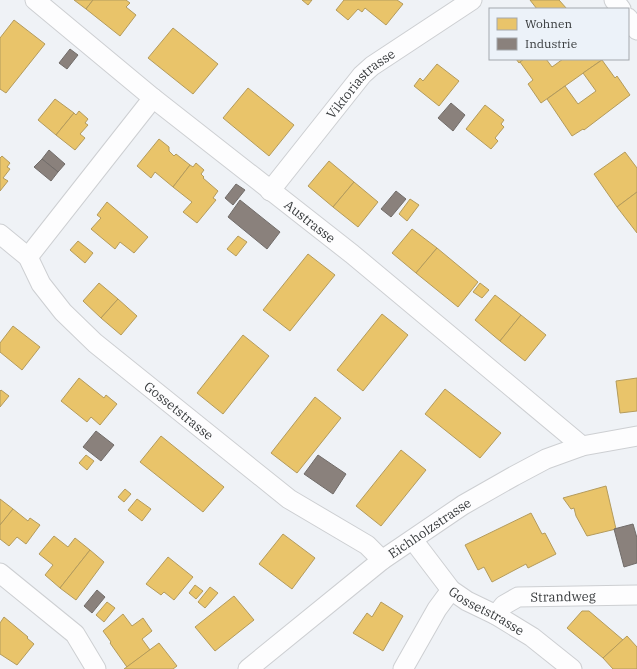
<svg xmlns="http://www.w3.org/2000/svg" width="637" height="669" font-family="'IBM Plex Serif',serif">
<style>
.homes{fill:#e9c46a;stroke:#b49b5c}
.industry{fill:#8a817c;stroke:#716c69}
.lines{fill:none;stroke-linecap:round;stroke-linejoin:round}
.minor-casing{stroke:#cdcfd2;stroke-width:21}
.minor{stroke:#fdfdfe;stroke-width:19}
.labels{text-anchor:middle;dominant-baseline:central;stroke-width:4;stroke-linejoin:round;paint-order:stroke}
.street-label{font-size:13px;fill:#373a3c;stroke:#ecf2f9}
</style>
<rect width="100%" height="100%" fill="#eff2f6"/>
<g class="homes">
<path d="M74,0H93L86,9Z"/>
<path d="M93,0H126L130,3L126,7L136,15L120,36L86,9Z"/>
<path d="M302,0H312L308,5Z"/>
<path d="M344,0H397L403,4L386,25L365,8L362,12L358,9L348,20L336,10Z"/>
<path d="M530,0H559L567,9H537Z"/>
<path d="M14,20L45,44L6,93L0,89V38Z"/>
<path d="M173,28L218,64L193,94L148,58Z"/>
<path d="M516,59H524L519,63Z"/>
<path d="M524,59H546L552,67L563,59H603L541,103L528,84L533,80L520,62Z"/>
<path d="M602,60L615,78L617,76L630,95L584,130L583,129L572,136L547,99L565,86L578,104L596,91L583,73Z"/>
<path d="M437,64L459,81L439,106L414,86L420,78L423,81Z"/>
<path d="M248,88L294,125L269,156L223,118Z"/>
<path d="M55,99L74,113L56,135L38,120Z"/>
<path d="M485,105L504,120L501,124L504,127L495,138L498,141L491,149L466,129Z"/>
<path d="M79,111L88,119L85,123L88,125L80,134L85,138L75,150L56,135L74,113L76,115Z"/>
<path d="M159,139L169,147V151L174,156L176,154L190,165L173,187L155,172L151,178L137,166Z"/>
<path d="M625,152L637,168V192L617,207L594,174Z"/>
<path d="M2,156L10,163L7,167L10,169L3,178L8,181L0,191V158Z"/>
<path d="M329,161L354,182L333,207L308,186Z"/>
<path d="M196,163L204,170L201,174L204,177L203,178L218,191L213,198L216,200L197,223L183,212L192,202L173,187L190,165L193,167Z"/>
<path d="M354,182L378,202L358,227L333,207Z"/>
<path d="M637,192V233L617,207Z"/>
<path d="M410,199L419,205L407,221L399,214Z"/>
<path d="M107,202L148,237L134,253L120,242L115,249L91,229L101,218L97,215Z"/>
<path d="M412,229L437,248L416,273L392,253Z"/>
<path d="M238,236L247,242L236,256L227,249Z"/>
<path d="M78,241L93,253L85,263L70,250Z"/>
<path d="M437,248L478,282L458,307L416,273Z"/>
<path d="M308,254L335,275L290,331L263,310Z"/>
<path d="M99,283L118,299L101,318L83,301Z"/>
<path d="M480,283L489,290L482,298L473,292Z"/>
<path d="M495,295L521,315L500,341L475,320Z"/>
<path d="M118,299L137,316L121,335L101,318Z"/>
<path d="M382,314L408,335L363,391L337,370Z"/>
<path d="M521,315L546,335L525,361L500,341Z"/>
<path d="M13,326L40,347L22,370L0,352V343Z"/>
<path d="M243,335L269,356L223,414L197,393Z"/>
<path d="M79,378L104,398L106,395L117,404L100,425L91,417L87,422L61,401Z"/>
<path d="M637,378V411L620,413L616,381Z"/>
<path d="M445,389L501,433L480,458L425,414Z"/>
<path d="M1,390L9,396L0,407V391Z"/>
<path d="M315,397L341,418L297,473L271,453Z"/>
<path d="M161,436L224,487L203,512L140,462Z"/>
<path d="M401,450L426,470L381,526L356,506Z"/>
<path d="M86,455L94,461L87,470L79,463Z"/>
<path d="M606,486L616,529L587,536L576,516L574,508L571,509L563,498Z"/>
<path d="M125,489L131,494L124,502L118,497Z"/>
<path d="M0,499L13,509L0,525Z"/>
<path d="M137,499L151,509L142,521L128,510Z"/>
<path d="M13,509L28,521L30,518L40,525L26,544L17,537L9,546L0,539V525Z"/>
<path d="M531,513L542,534L545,533L556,554L528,568L526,564L492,582L484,567L478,570L465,545Z"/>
<path d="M283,534L315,558L292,589L259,564Z"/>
<path d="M54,536L68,547L75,538L90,550L60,588L45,575L53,565L39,554Z"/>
<path d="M90,550L104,562L76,600L60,588Z"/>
<path d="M168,557L193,577L174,600L164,592L161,595L146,584Z"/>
<path d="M195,585L203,591L196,599L189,593Z"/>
<path d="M210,587L218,593L205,608L198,602Z"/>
<path d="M234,596L254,620L215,651L195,627Z"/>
<path d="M107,602L115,608L104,622L96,615Z"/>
<path d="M381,602L403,616L383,651L353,633L367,613L372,617Z"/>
<path d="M582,611H589L623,640L603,658L567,628Z"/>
<path d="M123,614L132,626L143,618L152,631L142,639L150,650L127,667L110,643L111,642L103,631Z"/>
<path d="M4,617L28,637L27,638L34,644L17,665L0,654V623Z"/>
<path d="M627,636L637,647V669H613L603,658Z"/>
<path d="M159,643L177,666L173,669H124Z"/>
</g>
<g class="industry">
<path d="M70,49L78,55L67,69L59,63Z"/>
<path d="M451,103L465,115L453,131L438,118Z"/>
<path d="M49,150L65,164L58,172L42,159Z"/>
<path d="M42,159L58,172L51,181L34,167Z"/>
<path d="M236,184L245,190L233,205L225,198Z"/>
<path d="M396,191L406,199L391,217L381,209Z"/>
<path d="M240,200L280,232L267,249L228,217Z"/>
<path d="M96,431L114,445L101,461L83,447Z"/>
<path d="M318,455L346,474L333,494L304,474Z"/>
<path d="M633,524L637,538V563L624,567L614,529Z"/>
<path d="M97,590L105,597L92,613L84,606Z"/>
</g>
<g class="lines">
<g class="minor-casing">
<g id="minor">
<path id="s1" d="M35,0L153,98L352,254L582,446"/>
<path d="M614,0L621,9"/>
<path d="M628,18L637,30"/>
<path id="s2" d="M270,191L362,75L372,66L472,0"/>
<path id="s3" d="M0,234L28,257L41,284L63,312L95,343L289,499L367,545L382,560"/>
<path d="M28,257L153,98"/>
<path id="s4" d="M413,540L451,590L467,601L496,615L532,637L572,669"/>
<path d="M0,573L75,634L96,669"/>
<path id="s5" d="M496,615L504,605L518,597L637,595"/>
<path id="s6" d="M248,669L382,560L463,505L514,476L546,459L582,446L637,436"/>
<path d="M403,669L437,609L451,590"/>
</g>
</g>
<use href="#minor" class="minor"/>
</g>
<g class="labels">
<g class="street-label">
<text stroke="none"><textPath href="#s2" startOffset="141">Viktoriastrasse</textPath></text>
<text stroke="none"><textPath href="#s1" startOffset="353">Austrasse</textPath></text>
<text stroke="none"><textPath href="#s3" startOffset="254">Gossetstrasse</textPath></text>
<text stroke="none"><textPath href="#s6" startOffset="230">Eichholzstrasse</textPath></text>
<text stroke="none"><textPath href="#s5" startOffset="74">Strandweg</textPath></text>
<text stroke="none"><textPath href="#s4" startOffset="104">Gossetstrasse</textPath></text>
</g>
</g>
<rect x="489" y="8" width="140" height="52" fill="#ecf2f9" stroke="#a4a8ad"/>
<rect x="497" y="18" width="20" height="12" fill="#e9c46a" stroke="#a4a8ad"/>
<text x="525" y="28" font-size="12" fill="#373a3c">Wohnen</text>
<rect x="497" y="38" width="20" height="12" fill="#8a817c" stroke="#a4a8ad"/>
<text x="525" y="48" font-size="12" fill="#373a3c">Industrie</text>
</svg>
